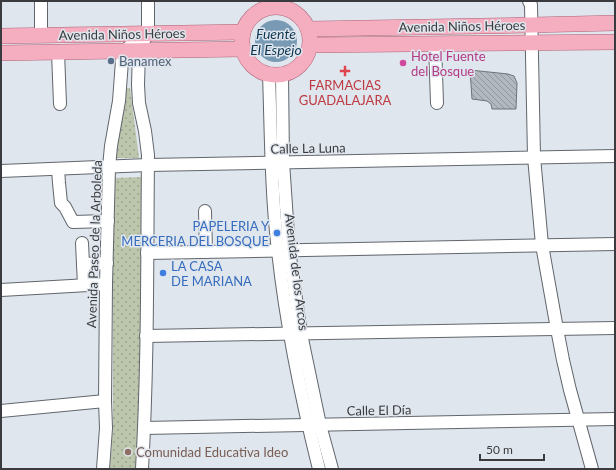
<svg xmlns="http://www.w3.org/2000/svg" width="616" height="470" font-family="Lato,sans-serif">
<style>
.garden{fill:url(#garden-dots)}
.water{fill:#799ab4}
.building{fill:url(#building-back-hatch);stroke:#6e737a}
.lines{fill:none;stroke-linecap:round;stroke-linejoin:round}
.minor-casing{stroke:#61666c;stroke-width:14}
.major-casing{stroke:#ad6377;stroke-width:16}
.minor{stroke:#fff;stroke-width:12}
.major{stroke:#f4aebf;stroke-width:15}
.service-dot{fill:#5c6f8a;stroke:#e0e6ed;stroke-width:1.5}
.hotel-dot{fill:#d1479c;stroke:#e0e6ed;stroke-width:1.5}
.health-dot{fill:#e0444e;stroke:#e0e6ed;stroke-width:1.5}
.shop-dot{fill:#3f7fe0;stroke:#e0e6ed;stroke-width:1.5}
.education-dot{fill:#8d6e63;stroke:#e0e6ed;stroke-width:1.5}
.labels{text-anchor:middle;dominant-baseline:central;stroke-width:3;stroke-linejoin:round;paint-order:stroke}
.street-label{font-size:13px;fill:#393b3e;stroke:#e0e6ed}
.hotel-label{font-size:13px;fill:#b23c85;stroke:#e0e6ed;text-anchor:start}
.service-label{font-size:13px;fill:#4e5e75;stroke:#e0e6ed;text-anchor:start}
.health-label{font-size:13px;fill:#be3a42;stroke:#e0e6ed}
.shop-label{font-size:13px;fill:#366cbe;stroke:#e0e6ed;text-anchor:end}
.education-label{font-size:13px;fill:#785e54;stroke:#e0e6ed;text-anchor:start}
.water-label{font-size:14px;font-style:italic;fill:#0e3753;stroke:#e0e6ed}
</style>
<defs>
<pattern id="garden-dots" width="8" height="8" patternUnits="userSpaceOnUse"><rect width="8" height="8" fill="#bcc6ac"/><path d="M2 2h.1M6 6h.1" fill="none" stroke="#9aa28d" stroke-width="1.8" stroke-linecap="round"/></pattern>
<pattern id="building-back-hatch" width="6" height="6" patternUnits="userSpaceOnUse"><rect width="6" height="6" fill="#b2b8bf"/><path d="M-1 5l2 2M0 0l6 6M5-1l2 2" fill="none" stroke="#92979d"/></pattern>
</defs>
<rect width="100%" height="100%" fill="#e0e6ed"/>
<g class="garden">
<path d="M125,88H130L139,158H116Z"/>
<path d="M143,177L140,427L136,469H110L113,427V178Z"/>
</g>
<circle class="water" cx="276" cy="41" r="21"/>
<path class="building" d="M470,70L508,74L514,76L517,83L516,109H492L491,104L487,101L472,99Z"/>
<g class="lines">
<g class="minor-casing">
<g id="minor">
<path d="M41,1V35"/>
<path d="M273,1L274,6"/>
<path d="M529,1L531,5L534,157L542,245L557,329L563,360L570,390L592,469"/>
<path d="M435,44L437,103"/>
<path d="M58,52L60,104"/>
<path d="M269,74C271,133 271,192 278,251C286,324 301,397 319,469"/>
<path d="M282,75L283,162L289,250L301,334L320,425L332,469"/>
<path d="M58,169L59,183L61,203L65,207L73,222L108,221"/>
<path d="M1,171L148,165L615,156"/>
<path d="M205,211L206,252"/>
<path d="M82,243L84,285"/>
<path d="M147,253L615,244"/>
<path d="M83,264L107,263"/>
<path d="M1,290L106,284"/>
<path d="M146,336L615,328"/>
<path d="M1,411L105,401"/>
<path d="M144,428L615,419"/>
<path d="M103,469L106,428L105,401L106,284L109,167L111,146L119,101L122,61L128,48L136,39L147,34"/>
<path d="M142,469C148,365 147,260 148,155L145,131L139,103L138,85L139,50L148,33V1"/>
</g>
</g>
<g class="major-casing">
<g id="major">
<circle cx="276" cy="41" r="34"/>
<path d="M309,29L531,25L615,23"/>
<path d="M1,36L243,32"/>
<path d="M311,45L615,42"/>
<path d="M1,53L242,49"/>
</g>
</g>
<use href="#minor" class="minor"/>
<use href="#major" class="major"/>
</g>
<circle class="service-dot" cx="111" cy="61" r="4"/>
<circle class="hotel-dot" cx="403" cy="63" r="4"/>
<path class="health-dot" d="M343 65h4v4h4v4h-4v4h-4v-4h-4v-4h4z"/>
<g class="shop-dot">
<circle cx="277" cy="233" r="4"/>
<circle cx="163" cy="273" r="4"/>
</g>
<circle class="education-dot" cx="128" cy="452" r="4"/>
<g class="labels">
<g class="street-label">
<text transform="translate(462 26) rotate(-1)">Avenida Niños Héroes</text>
<text transform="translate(122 34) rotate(-1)">Avenida Niños Héroes</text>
<text transform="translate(308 148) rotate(-1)">Calle La Luna</text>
<text transform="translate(94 244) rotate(-88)">Avenida Paseo de la Arboleda</text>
<text transform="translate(297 272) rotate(83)">Avenida de los Arcos</text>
<text transform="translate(379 410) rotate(-1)">Calle El Día</text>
</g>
<g class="hotel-label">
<text x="411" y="56">Hotel Fuente<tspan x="411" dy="15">del Bosque</tspan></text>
</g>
<g class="service-label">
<text x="119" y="61">Banamex</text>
</g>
<g class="health-label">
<text x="345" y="85">FARMACIAS<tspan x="345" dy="15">GUADALAJARA</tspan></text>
</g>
<g class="shop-label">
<text x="269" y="226">PAPELERIA Y<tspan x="269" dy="15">MERCERIA DEL BOSQUE</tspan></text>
<text x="171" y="266" text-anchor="start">LA CASA<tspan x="171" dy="15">DE MARIANA</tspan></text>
</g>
<g class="education-label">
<text x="136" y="452">Comunidad Educativa Ideo</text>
</g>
<g class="water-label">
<text x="276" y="33">Fuente<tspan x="276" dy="16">El Espejo</tspan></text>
</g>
</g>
<rect width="616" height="470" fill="none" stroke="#393b3e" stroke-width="4"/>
<path d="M480 454v6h64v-6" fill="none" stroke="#393b3e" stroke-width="2"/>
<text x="486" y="454" font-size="12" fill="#393b3e" stroke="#e0e6ed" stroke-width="3" paint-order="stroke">50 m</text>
</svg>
